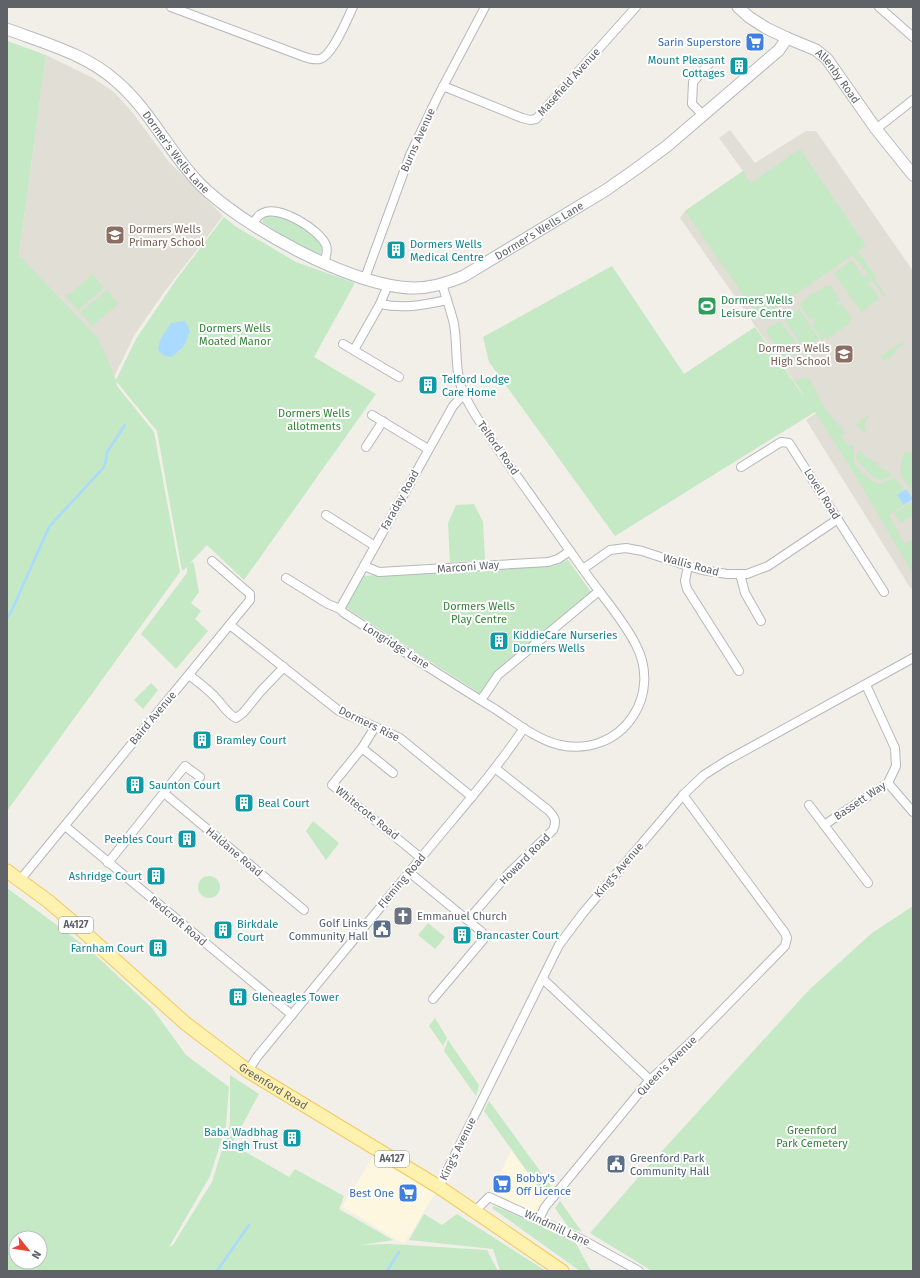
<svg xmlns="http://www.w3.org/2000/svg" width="920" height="1278" font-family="'Fira Sans',sans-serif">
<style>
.commercial{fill:#fef7e0}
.education{fill:#e1ded6}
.green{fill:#c5e8c5;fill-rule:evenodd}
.water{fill:#aadaff}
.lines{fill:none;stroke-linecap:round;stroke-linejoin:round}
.stream{stroke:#aadaff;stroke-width:2.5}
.street-casing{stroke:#b5b8bc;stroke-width:10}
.secondary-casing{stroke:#b6babf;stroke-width:13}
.primary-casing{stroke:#f2c960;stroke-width:15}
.street{stroke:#fff;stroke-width:8}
.secondary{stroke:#fff;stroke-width:11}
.primary{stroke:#fff2af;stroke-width:13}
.labels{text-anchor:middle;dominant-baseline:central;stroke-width:4;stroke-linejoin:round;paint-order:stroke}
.shield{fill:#fff;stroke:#8f9295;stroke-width:1}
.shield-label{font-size:10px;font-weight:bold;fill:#5f6368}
.shop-label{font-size:11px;fill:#366cbe;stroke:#fff;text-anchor:end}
.culture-label{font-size:11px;fill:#0d838f;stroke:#fff;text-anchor:start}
.street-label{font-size:11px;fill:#5f6368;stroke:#fff}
.education-label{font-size:11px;fill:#785e54;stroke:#fff;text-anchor:start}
.leisure-label{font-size:11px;fill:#27864d;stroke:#fff;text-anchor:start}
.park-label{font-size:11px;fill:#348238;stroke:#fff}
.worship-label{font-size:11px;fill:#5b616d;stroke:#fff;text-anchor:start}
.service-label{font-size:11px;fill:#4e5e75;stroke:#fff;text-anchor:end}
</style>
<rect width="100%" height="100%" fill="#f1efe8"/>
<g class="commercial">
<path d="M377,1150L439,1187L404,1244L342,1207Z"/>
<path d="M511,1151L546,1198L538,1214L491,1193Z"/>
</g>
<g class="education">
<path d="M46,55L93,78L114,92L132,112L169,162L223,216L165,291L135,334L114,377L19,255Z"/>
<path d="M730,130L755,163L806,131H816L913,271V588L911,589L806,420L816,413L680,218L685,211L743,171L719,138Z"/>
</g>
<g class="green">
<path d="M7,41L46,55L19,255L98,338L116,380L136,339L176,280L224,217L235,226L296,262L355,283L314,357L376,394L244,580L207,545L190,563L193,562L194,564L199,592L191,603L201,611L195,619L208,631L176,669L141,634L187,573V567L182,571L157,431L116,381L117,386L154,432L180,572L7,811Z"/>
<path d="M800,149L866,246L858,251L876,277L874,278L886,296L884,297L870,277L871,280L868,283L879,299L861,312L834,273L852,260L863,277L868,274L853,255L760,319L685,211L743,171L751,183Z"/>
<path d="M269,215L293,221L299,224L322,243V249L320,256L292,242L262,222L264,217Z"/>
<path d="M612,266L684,374L755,327L805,398L795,381L803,378H807L811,381L824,408L845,433L841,437L849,446L854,444C855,449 853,454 854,460C856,471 870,480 879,484L889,480L891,481L893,477L895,478L904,490L897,495L904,505L889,515L904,544L913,539V574L857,478L815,412L615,536L489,362L483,337Z"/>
<path d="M93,274L104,288L78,310L66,297Z"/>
<path d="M830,285L840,300L836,303L839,306L842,304L852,319L849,321L850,323L827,339L825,337L822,340L812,325L815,322L813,318L810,320L800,305L802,303V302L825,286L826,287Z"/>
<path d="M107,290L118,304L92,326L80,313Z"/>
<path d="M799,309L819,339L804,349L784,319Z"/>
<path d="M780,321L801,351L786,361L765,331Z"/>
<path d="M902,342L904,344L894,351L896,353L884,361L881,356Z"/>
<path d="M868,416H869L864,424L866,430L864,433L856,424Z"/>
<path d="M858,451L861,452C866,457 872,459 877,464C882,468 885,471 891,473V476L880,481C874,478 858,463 856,457Z"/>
<path d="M913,451V487L910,489C898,471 899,474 904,452L909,453Z"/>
<path d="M913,501V515L901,523L894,514Z"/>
<path d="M474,504L483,522L485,560L450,562L448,523L456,505Z"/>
<path d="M568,560L591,592L497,670L481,694L345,607L363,576L554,566Z"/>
<path d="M151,683L158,690L143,709L134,700Z"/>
<path d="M313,821L339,843L326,860L306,831Z"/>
<circle cx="209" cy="887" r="11"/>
<path d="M7,888L90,950L152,1008L186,1055L229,1087L226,1126L210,1176L169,1247L173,1245L212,1182L230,1124V1075L259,1094L232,1144L289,1177L295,1169L344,1196L339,1209L393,1240L361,1245L390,1244L487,1250L498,1271H7ZM16,1238H40V1262H16Z"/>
<path d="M913,906V1271H652L590,1233L642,1173L809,990L872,933Z"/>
<path d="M428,923L445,937L435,949L418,935Z"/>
<path d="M435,1018L447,1038L443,1046L429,1026Z"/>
<path d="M448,1040L479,1085L476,1096L444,1051Z"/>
<path d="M489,1101L551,1186L544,1195L484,1111Z"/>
<path d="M560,1201L582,1232L569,1228L555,1208Z"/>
<path d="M494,1206L550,1230L575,1242L591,1271H580L492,1208Z"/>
<path d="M424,1214L442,1225L457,1214L546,1271H500L493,1249L409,1240Z"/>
</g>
<g class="water">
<path d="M185,321L190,331L184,346L172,357L164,356L158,350L160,340L171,323Z"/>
<path d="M906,489L913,499L904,505L897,495Z"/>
</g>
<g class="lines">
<g class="stream">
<path d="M7,618L12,610L49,527L104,467L106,459L107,452L125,425"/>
<path d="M217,1271L249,1225"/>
<path d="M387,1271L399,1252"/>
</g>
<g class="street-casing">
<g id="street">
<path d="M171,7L302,56C307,58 314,60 320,59C333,55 347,19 353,7"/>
<path d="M879,7L913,37"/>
<path d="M443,86L522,118L530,120L536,119L636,7"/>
<path d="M703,115L692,104L693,82L709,64"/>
<path d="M876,129L913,100"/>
<path d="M253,224C255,220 258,215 263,213C279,205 319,229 326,245C328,250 326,257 324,263"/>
<path d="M365,278L410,155L438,96L485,7"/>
<path d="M380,304L388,285"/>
<path d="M343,344L399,377"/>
<path d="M354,350L380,304C404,309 424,305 447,300"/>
<path d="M372,415L428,449"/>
<path d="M366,447L383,421"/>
<path d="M741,467L781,442L789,443L884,592"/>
<path d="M326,515L375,546"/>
<path d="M364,566L379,572L548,562L558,559L570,551"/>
<path d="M688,566L685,581L687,589L739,671"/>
<path d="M583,569L610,550L626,548L642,551L688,566L702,570L727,574H747L768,566L838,519"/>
<path d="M740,574L745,593L761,621"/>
<path d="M286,578L328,604L340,609L344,613C394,645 444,678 495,709C515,722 537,740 560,745C588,751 617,741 633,716C647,695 648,668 636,645C625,623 608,603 593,583C565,545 539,506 511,468C495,444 476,420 464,394C454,373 458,347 454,324C451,311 446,297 442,284"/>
<path d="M340,609L453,406L464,394"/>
<path d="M230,625L339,711L400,738L472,797"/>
<path d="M189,675C198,682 208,689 216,698C223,705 227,714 236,718L243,713L261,691L284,667"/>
<path d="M481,700L498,675L599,591"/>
<path d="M375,727L362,748L332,785L421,858"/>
<path d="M362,748L393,773"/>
<path d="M888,783L913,812"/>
<path d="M164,793L304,910"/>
<path d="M809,805L868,883"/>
<path d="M824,825L888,783L896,766L895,748L866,685"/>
<path d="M65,826L292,1015"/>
<path d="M108,863L185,766L200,777"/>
<path d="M409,872L482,932L483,940L433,999"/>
<path d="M20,880L250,600V594L212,561"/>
<path d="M468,920L507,875L553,830C557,821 555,817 548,810L495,768"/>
<path d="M543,979L650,1080"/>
<path d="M248,1071L257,1057C312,991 366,924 421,858C456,815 493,774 524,728"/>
<path d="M439,1187L559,945L583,913L683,795L704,775L726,761L913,658"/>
<path d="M475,1211L489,1197L585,1241L639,1271"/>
<path d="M539,1219L545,1207L573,1173L648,1082L693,1040L785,946L787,938L785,933L683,795"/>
</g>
</g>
<g class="secondary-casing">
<g id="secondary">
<path id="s1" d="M738,7L749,17L766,28L787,38L816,50L827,59L876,129L913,175"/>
<path id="s2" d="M7,29C44,43 86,54 116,81C149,109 168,150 198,182C239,225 354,288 414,288C432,288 448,283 464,276L606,190L636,169L667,146L779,50L787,38"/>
</g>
</g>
<g class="primary-casing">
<g id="primary">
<path id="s3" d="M7,871L48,901L75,924L185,1023L248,1071L439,1187L562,1271"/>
</g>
</g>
<use href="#street" class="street"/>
<use href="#secondary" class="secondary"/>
<use href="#primary" class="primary"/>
</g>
<defs>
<g id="supermarket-square" transform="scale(1)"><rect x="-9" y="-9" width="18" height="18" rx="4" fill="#3f7fe0" stroke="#fff"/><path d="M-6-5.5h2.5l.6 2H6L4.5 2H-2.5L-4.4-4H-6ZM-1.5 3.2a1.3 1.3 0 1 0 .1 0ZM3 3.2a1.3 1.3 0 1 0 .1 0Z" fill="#fff"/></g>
<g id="building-square" transform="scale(1)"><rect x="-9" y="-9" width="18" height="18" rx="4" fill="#0f9aa8" stroke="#fff"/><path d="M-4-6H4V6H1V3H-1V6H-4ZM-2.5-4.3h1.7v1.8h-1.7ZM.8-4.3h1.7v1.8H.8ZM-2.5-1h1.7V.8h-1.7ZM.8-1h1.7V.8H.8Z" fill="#fff"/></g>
<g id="school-square" transform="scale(1)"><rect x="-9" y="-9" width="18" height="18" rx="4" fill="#8d6e63" stroke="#fff"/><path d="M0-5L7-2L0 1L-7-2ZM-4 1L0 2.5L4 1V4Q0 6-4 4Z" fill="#fff"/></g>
<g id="stadium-square" transform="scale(1)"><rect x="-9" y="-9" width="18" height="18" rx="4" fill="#2e9e5b" stroke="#fff"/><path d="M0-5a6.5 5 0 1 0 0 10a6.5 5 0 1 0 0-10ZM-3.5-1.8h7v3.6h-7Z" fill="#fff"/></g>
<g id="church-square" transform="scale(1)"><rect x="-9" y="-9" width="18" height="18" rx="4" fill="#6b7280" stroke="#fff"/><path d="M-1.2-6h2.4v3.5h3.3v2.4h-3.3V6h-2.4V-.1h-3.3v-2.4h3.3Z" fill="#fff"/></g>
<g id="civic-square" transform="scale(1)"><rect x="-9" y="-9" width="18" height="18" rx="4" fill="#5c6f8a" stroke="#fff"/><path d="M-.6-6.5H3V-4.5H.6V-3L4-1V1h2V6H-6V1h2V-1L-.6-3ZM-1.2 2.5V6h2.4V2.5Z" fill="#fff"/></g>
</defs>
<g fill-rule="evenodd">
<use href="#supermarket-square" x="755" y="42"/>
<use href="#building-square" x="739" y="66"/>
<use href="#school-square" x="115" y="235"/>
<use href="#building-square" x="396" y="250"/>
<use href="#stadium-square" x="707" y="306"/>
<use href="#school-square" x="844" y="354"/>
<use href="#building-square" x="428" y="385"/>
<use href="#building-square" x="499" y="641"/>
<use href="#building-square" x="202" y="740"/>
<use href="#building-square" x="135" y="785"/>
<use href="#building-square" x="244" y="803"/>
<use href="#building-square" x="187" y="839"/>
<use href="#building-square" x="156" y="876"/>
<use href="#church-square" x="403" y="916"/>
<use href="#civic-square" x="382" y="929"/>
<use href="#building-square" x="223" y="930"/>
<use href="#building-square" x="462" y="935"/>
<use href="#building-square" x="158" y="948"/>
<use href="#building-square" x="238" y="997"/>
<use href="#building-square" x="292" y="1138"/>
<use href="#civic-square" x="616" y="1164"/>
<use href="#supermarket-square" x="502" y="1184"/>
<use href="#supermarket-square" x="408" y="1193"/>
</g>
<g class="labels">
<g class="shield">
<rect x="59" y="917" width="34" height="16" rx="3"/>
<rect x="375" y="1151" width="34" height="16" rx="3"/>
</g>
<g class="shield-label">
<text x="76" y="925">A4127</text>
<text x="392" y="1159">A4127</text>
</g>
<g class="shop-label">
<text x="741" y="42">Sarin Superstore</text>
<text x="516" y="1178" text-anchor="start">Bobby's<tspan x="516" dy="13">Off Licence</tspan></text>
<text x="394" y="1193">Best One</text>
</g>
<g class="culture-label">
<text x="725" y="60" text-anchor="end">Mount Pleasant<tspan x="725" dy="13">Cottages</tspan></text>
<text x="410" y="244">Dormers Wells<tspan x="410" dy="13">Medical Centre</tspan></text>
<text x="442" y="379">Telford Lodge<tspan x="442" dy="13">Care Home</tspan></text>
<text x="513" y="635">KiddieCare Nurseries<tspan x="513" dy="13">Dormers Wells</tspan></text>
<text x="216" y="740">Bramley Court</text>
<text x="149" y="785">Saunton Court</text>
<text x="258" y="803">Beal Court</text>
<text x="173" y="839" text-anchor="end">Peebles Court</text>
<text x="142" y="876" text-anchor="end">Ashridge Court</text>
<text x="237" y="924">Birkdale<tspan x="237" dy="13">Court</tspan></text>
<text x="476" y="935">Brancaster Court</text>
<text x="144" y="948" text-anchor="end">Farnham Court</text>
<text x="252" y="997">Gleneagles Tower</text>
<text x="278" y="1132" text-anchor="end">Baba Wadbhag<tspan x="278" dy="13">Singh Trust</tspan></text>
</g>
<g class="street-label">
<text stroke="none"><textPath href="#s1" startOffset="124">Allenby Road</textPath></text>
<text transform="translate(569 82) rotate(-48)">Masefield Avenue</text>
<text transform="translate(418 140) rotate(-66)">Burns Avenue</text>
<text stroke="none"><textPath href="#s2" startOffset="215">Dormer's Wells Lane</textPath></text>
<text stroke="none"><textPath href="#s2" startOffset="636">Dormer’s Wells Lane</textPath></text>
<text transform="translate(498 448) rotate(55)">Telford Road</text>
<text transform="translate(822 494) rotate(58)">Lovell Road</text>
<text transform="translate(400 500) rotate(-61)">Faraday Road</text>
<text transform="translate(691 565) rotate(15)">Wallis Road</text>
<text transform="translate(468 567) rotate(-4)">Marconi Way</text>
<text transform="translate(396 646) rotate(32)">Longridge Lane</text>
<text transform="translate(153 718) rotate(-50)">Baird Avenue</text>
<text transform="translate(369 724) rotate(26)">Dormers Rise</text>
<text transform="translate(860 801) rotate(-34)">Bassett Way</text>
<text transform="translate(367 813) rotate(39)">Whitecote Road</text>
<text transform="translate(234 852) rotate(40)">Haldane Road</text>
<text transform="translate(525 859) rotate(-45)">Howard Road</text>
<text transform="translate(619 870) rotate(-49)">King's Avenue</text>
<text transform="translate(402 881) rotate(-50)">Fleming Road</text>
<text transform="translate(178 921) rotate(40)">Redcroft Road</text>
<text transform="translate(667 1066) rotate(-45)">Queen's Avenue</text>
<text stroke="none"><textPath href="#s3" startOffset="343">Greenford Road</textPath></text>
<text transform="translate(458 1149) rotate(-64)">King's Avenue</text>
<text transform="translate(557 1228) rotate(25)">Windmill Lane</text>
</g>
<g class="education-label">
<text x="129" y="229">Dormers Wells<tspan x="129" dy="13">Primary School</tspan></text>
<text x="830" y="348" text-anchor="end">Dormers Wells<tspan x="830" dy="13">High School</tspan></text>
</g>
<g class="leisure-label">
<text x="721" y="300">Dormers Wells<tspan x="721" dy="13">Leisure Centre</tspan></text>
</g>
<g class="park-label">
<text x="235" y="328">Dormers Wells<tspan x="235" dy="13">Moated Manor</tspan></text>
<text x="314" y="413">Dormers Wells<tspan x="314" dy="13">allotments</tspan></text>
<text x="479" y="606">Dormers Wells<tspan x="479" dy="13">Play Centre</tspan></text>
<text x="812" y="1130">Greenford<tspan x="812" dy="13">Park Cemetery</tspan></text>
</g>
<g class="worship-label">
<text x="417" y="916">Emmanuel Church</text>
</g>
<g class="service-label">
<text x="368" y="923">Golf Links<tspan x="368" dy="13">Community Hall</tspan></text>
<text x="630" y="1158" text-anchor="start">Greenford Park<tspan x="630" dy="13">Community Hall</tspan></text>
</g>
</g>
<rect width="920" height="1278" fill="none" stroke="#5f6368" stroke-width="16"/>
<g transform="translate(28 1250) rotate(120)"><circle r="19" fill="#ffffff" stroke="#bfc1c3"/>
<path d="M0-3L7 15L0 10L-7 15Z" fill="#ea4335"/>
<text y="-6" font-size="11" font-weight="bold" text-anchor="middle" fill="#5f6368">N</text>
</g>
</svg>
